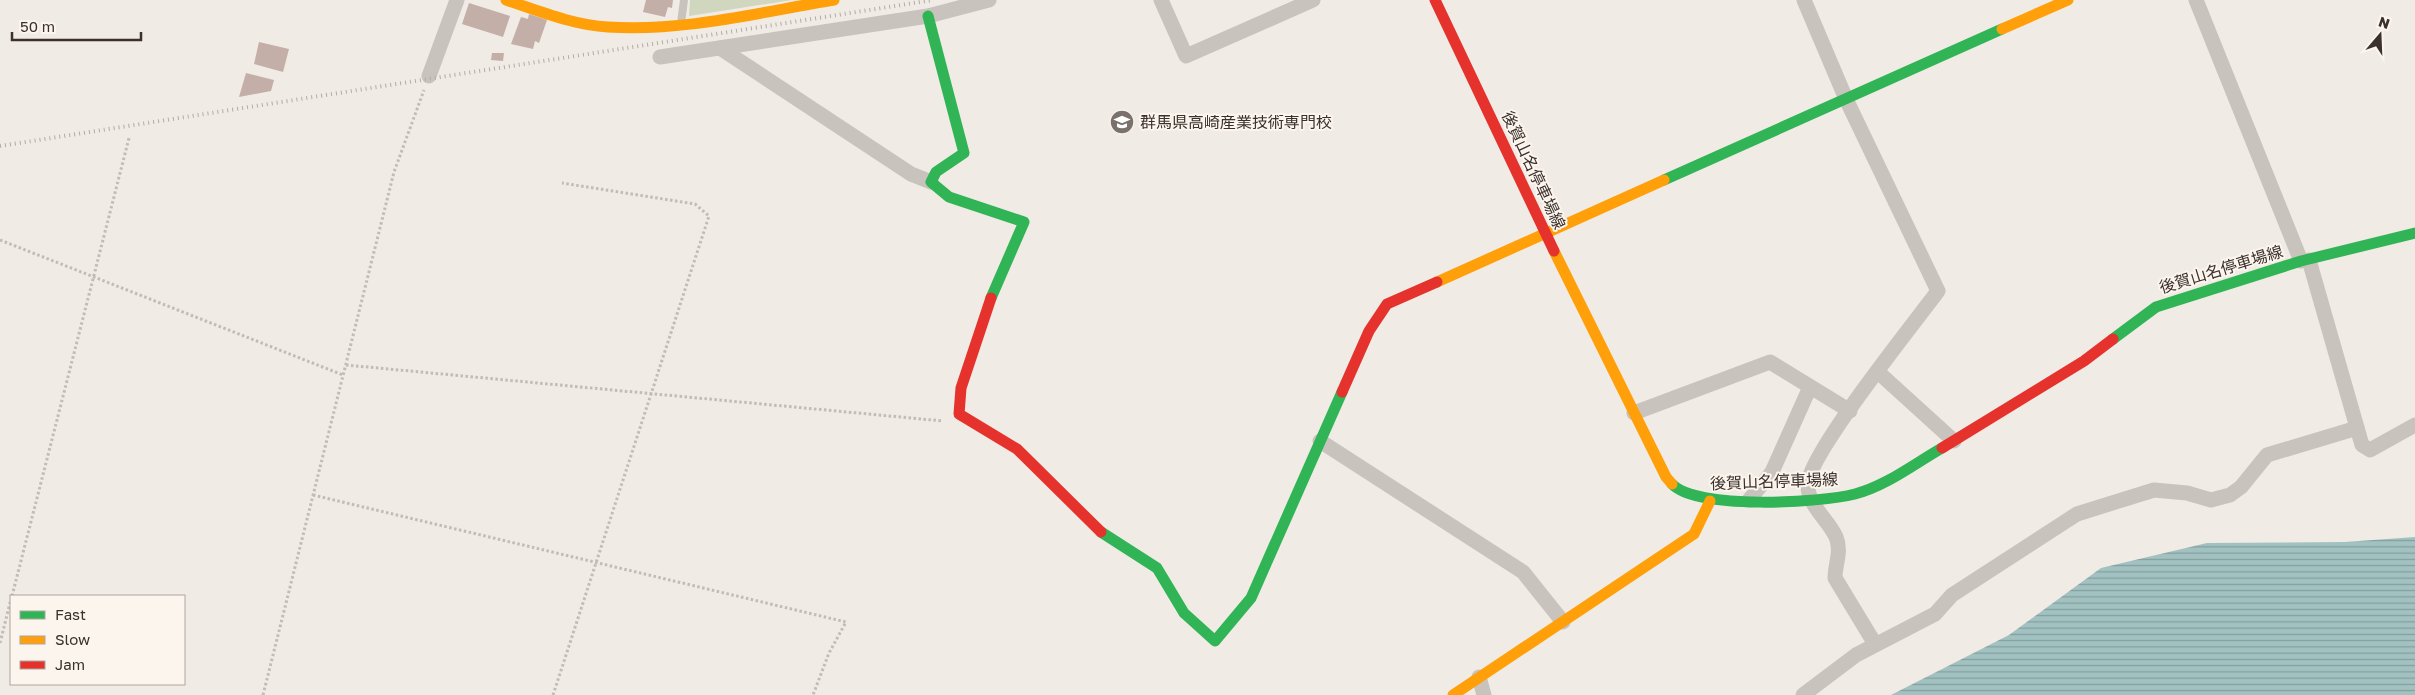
<svg xmlns="http://www.w3.org/2000/svg" width="2415" height="695" font-family="'Golos Text','Noto Sans JP',sans-serif">
<style>
.grass{fill:#d1d6bf}
.water{fill:url(#water-rules)}
.building{fill:#c3afa7}
.lines{fill:none;stroke-linecap:round;stroke-linejoin:round}
.path{stroke:#c2bbb6;stroke-width:3;stroke-dasharray:2.5 2.5;stroke-linecap:butt}
.lane{stroke:#c9c3be;stroke-width:8}
.street{stroke:#c9c3be;stroke-width:15}
.fast{stroke:#30b455;stroke-width:11}
.slow{stroke:#ff9f0a;stroke-width:11}
.jam{stroke:#e5322d;stroke-width:11}
.rail{stroke:#b1aca8;stroke-width:4;stroke-dasharray:1 4;stroke-linecap:butt}
.labels{text-anchor:middle;dominant-baseline:central;stroke-width:4;stroke-linejoin:round;paint-order:stroke}
.poi-label{font-size:16px;fill:#3b302b;stroke:#fbf5ee;text-anchor:start}
.street-label{font-size:16px;fill:#3b302b;stroke:#fbf5ee}
</style>
<defs>
<pattern id="water-rules" width="6" height="5" patternUnits="userSpaceOnUse" patternTransform="scale(1.25)"><rect width="6" height="5" fill="#a1c2c1"/><path d="M0 2.5h6" fill="none" stroke="#849e9d"/></pattern>
</defs>
<rect width="100%" height="100%" fill="#f0ebe5"/>
<path class="grass" d="M690,0H792L689,16Z"/>
<path class="water" d="M2415,537V695H1891L2009,635L2101,568L2207,543L2345,542Z"/>
<g class="building">
<path d="M646,0H673L672,8L668,7L665,17L643,12Z"/>
<path d="M469,3L510,16L503,37L462,24Z"/>
<path d="M529,14L547,20L539,43L535,41L533,49L511,44L521,17L528,19Z"/>
<path d="M259,42L289,49L283,72L254,64Z"/>
<path d="M492,53H504L503,61L491,60Z"/>
<path d="M246,73L274,80L271,91L239,97Z"/>
</g>
<g class="lines">
<g class="path">
<path d="M0,240L343,375"/>
<path d="M346,365L943,421"/>
<path d="M313,495L846,622L829,653L813,695"/>
<path d="M12,596L129,138"/>
<path d="M0,643L11,599"/>
<path d="M263,695L394,172L424,90"/>
<path d="M553,695L709,216L695,204L562,183"/>
</g>
<path class="lane" d="M681,23L684,0"/>
<g class="street">
<path d="M1161,0L1186,56L1313,0"/>
<path d="M1804,0L1846,99L1938,291C1915,322 1808,455 1808,484C1807,505 1828,519 1836,537C1842,551 1835,564 1835,578L1875,644"/>
<path d="M2196,0L2301,261"/>
<path d="M720,48L911,174L931,182"/>
<path d="M660,57L928,16L989,0"/>
<path d="M429,76L457,0"/>
<path d="M2309,260L2362,445L2370,450L2415,425"/>
<path d="M1878,372L1954,441"/>
<path d="M1634,413L1770,362L1850,411"/>
<path d="M1320,441L1523,572L1563,622"/>
<path d="M1749,500L1772,472L1810,387"/>
<path d="M1479,677L1484,695"/>
<path d="M1803,695L1856,655L1935,614L1952,595L2077,514L2154,490L2187,493L2211,500L2230,495L2241,487L2267,455L2357,428"/>
</g>
<g class="fast">
<path d="M928,16L964,153L936,172L931,182L949,197L1024,222L991,298"/>
<path d="M1664,180L2002,29"/>
<path d="M2113,339L2156,307L2301,261L2415,233"/>
<path d="M1672,484C1697,510 1820,503 1855,494C1886,486 1914,464 1942,448"/>
<path d="M1101,532L1157,568L1184,613L1215,641L1251,598L1342,392"/>
</g>
<g class="slow">
<path d="M506,0C539,11 573,25 608,27C684,32 760,12 834,0"/>
<path d="M2002,29L2068,0"/>
<path d="M1554,251L1666,477L1672,484"/>
<path d="M1437,282L1664,180"/>
<path d="M1453,695L1694,534L1710,501"/>
</g>
<g class="jam">
<path d="M1435,0L1554,251"/>
<path d="M991,298L961,388L959,414L1017,449L1101,532"/>
<path d="M1342,392L1369,331L1387,304L1437,282"/>
<path d="M1942,448L2084,361L2113,339"/>
</g>
<path class="rail" d="M0,146L933,0"/>
</g>
<defs>
<g id="school-disc" transform="scale(1.25)"><circle r="9.5" fill="#7a716c" stroke="#fbf5ee"/><path d="M0-5L7-2L0 1L-7-2ZM-4 1L0 2.5L4 1V4Q0 6-4 4Z" fill="#fff"/></g>
</defs>
<g fill-rule="evenodd">
<use href="#school-disc" x="1122" y="122"/>
</g>
<g class="labels">
<g class="poi-label">
<text x="1140" y="122">群馬県高崎産業技術専門校</text>
</g>
<g class="street-label">
<text transform="translate(1534 170) rotate(65)">後賀山名停車場線</text>
<text transform="translate(2221 269) rotate(-17)">後賀山名停車場線</text>
<text transform="translate(1774 481) rotate(-2)">後賀山名停車場線</text>
</g>
</g>
<rect x="10" y="595" width="175" height="90" fill="#fbf5ee" stroke="#aea6a0"/>
<rect x="20" y="611" width="25" height="8" fill="#30b455" stroke="#aea6a0"/>
<text x="55" y="620" font-size="15" fill="#3b302b">Fast</text>
<rect x="20" y="636" width="25" height="8" fill="#ff9f0a" stroke="#aea6a0"/>
<text x="55" y="645" font-size="15" fill="#3b302b">Slow</text>
<rect x="20" y="661" width="25" height="8" fill="#e5322d" stroke="#aea6a0"/>
<text x="55" y="670" font-size="15" fill="#3b302b">Jam</text>
<g transform="translate(2380 35) rotate(19)" stroke="#fbf5ee" stroke-width="4" paint-order="stroke">
<path d="M0-4L9 19L0 12L-9 19Z" fill="#3b302b"/>
<text y="-8" font-size="14" font-weight="bold" text-anchor="middle" fill="#3b302b">N</text>
</g>
<path d="M12 32v8h129v-8" fill="none" stroke="#3b302b" stroke-width="2.5"/>
<text x="20" y="32" font-size="15" fill="#3b302b" stroke="#fbf5ee" stroke-width="4" paint-order="stroke">50 m</text>
</svg>
